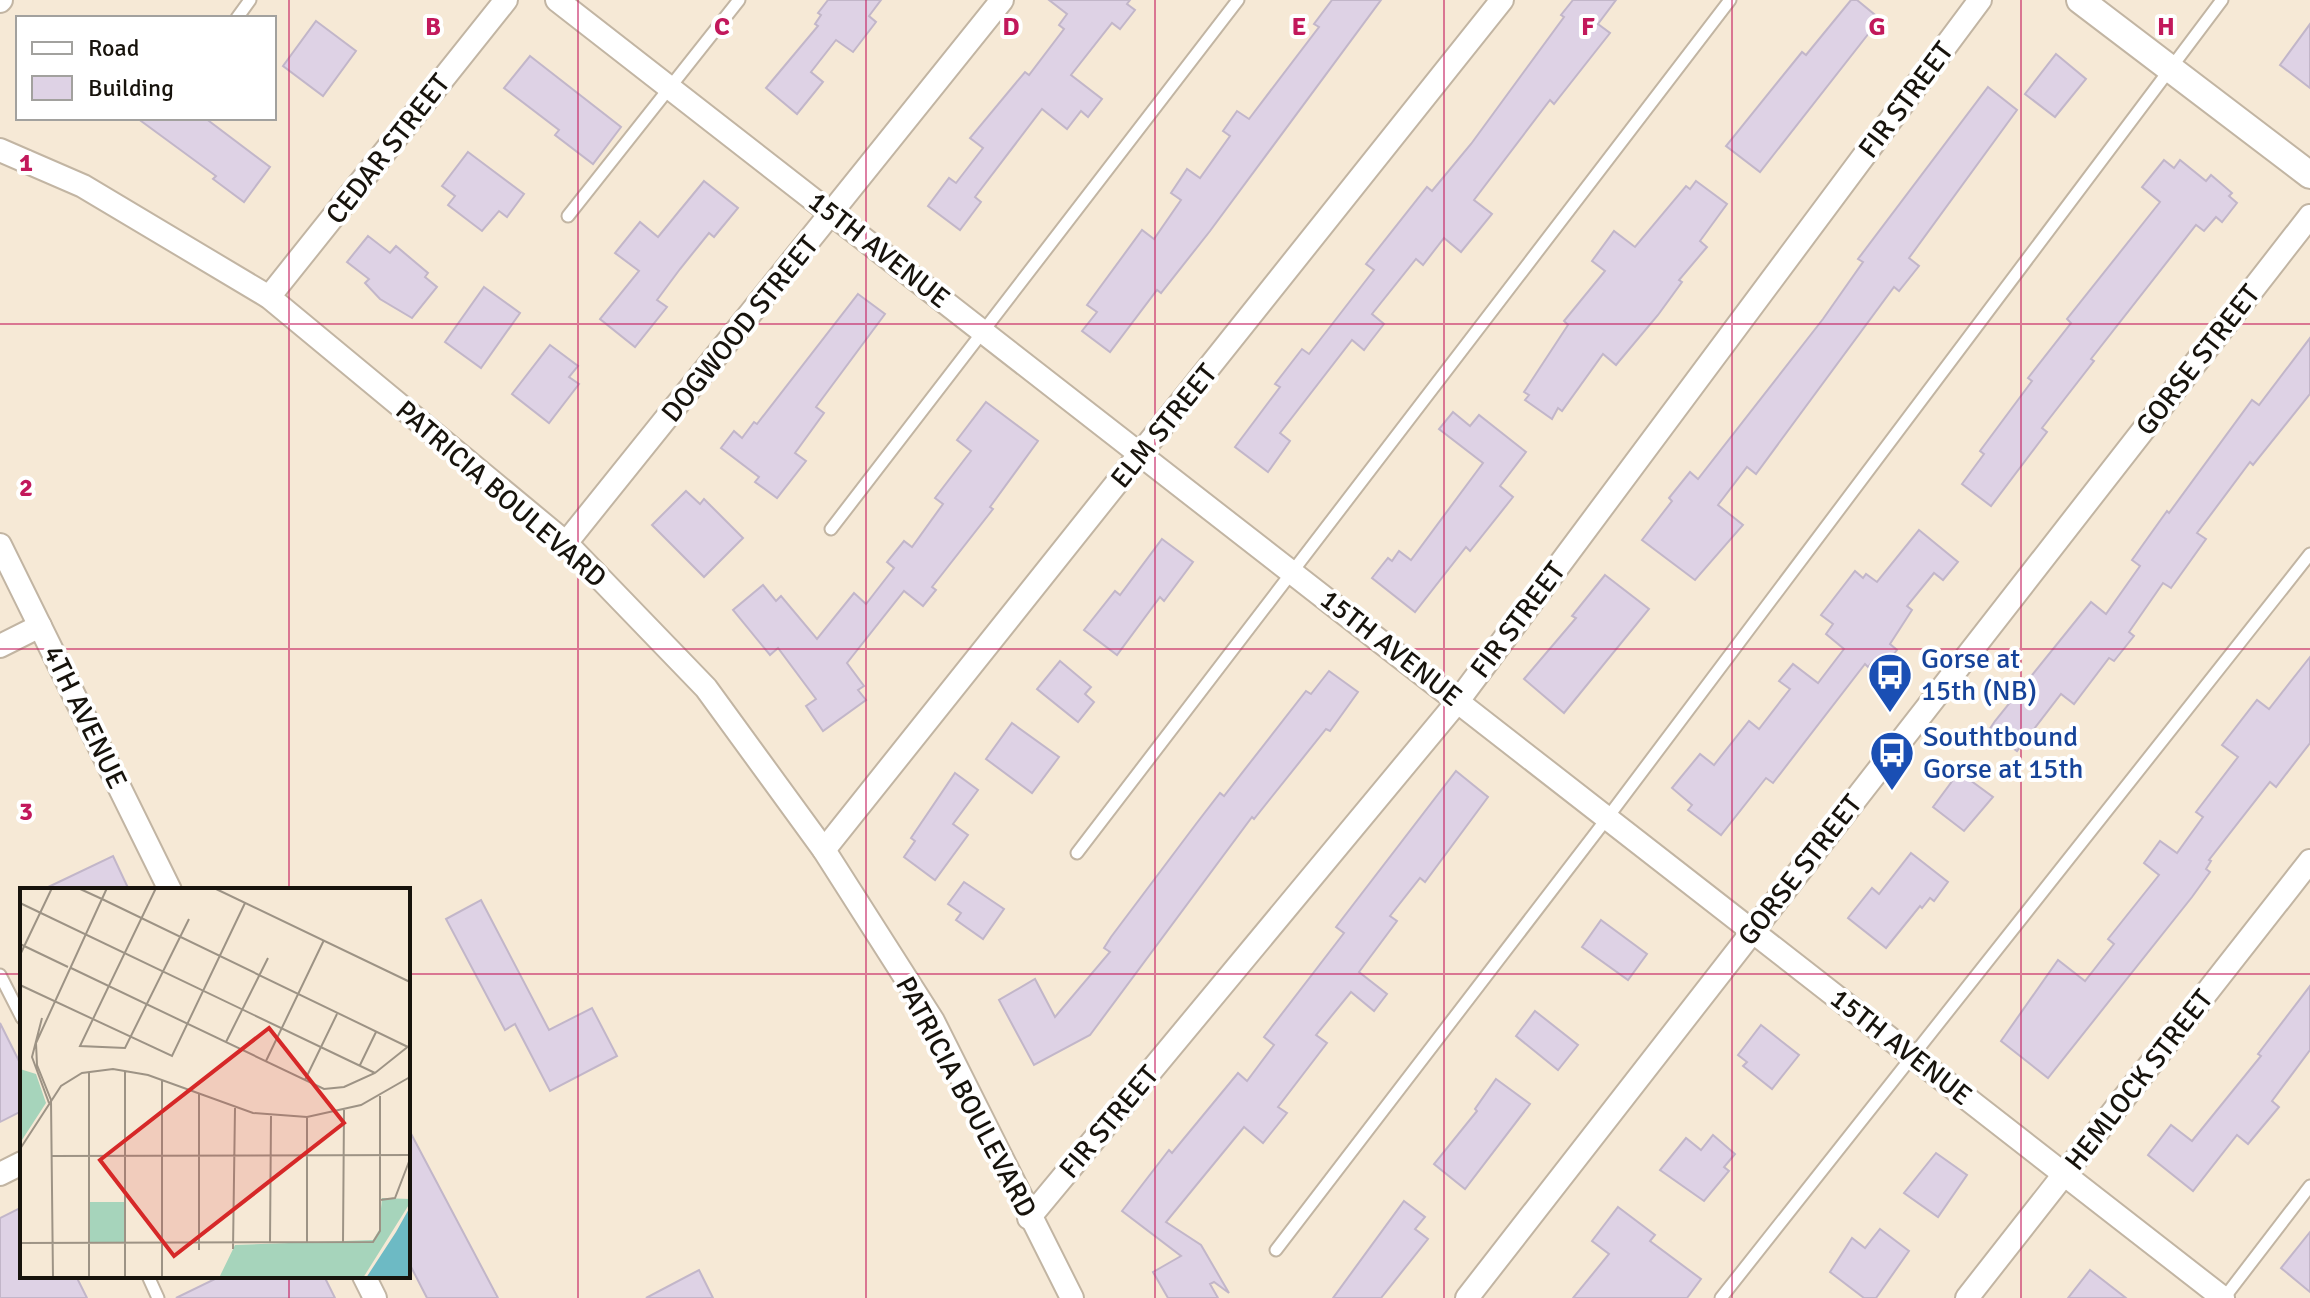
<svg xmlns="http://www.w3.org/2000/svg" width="2310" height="1298" font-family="Signika,sans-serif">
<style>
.building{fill:#ded2e5;stroke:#c2b6c9;stroke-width:2}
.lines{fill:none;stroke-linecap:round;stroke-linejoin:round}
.service-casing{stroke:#c2b5a3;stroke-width:15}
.minor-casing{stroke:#c2b5a3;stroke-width:26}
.tertiary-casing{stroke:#c2b5a3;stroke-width:30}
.service{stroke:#fff;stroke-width:11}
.minor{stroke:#fff;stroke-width:22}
.tertiary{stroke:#fff;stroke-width:26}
.grid{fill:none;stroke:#c2185b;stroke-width:2;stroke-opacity:0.55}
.labels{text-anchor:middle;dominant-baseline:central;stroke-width:8;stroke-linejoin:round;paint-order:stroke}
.street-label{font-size:28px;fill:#17130c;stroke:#fff}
.transit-label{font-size:28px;fill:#164399;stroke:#fff;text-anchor:start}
.inset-road{fill:none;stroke:#9d9385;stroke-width:2}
.view{fill:#d62828;fill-opacity:0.15;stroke:#d62828;stroke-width:4}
.inset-edge{fill:none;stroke:#17130c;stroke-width:4}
.grid-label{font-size:26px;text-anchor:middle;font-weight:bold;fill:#c2185b;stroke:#fff;stroke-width:8;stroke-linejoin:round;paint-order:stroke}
</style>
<rect width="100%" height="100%" fill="#f6e9d6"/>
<g class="building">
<path d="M828,0H881L869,16L876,22L853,52L836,40L811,72L823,82L797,114L766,88L818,26L815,24L821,15L818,13Z"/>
<path d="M1049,0H1130L1127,4L1135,10L1120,29L1112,23L1071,75L1102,99L1088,117L1081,111L1067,129L1042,109L975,197L981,202L960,230L928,206L949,178L956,183L983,148L970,138L1025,72L1029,75L1064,29L1059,25L1067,14Z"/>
<path d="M1332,0H1381L1210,231L1161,293L1157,290L1110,352L1082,331L1097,312L1087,305L1142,230L1154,239L1181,200L1171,193L1187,169L1200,178L1230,136L1223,131L1237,111L1249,119L1319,27L1314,24Z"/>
<path d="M1573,0H1616L1598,24L1610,33L1554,104L1550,100L1474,200L1492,214L1461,252L1444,238L1423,265L1416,259L1372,314L1384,324L1370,342L1364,350L1352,340L1280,433L1290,441L1268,472L1235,447L1280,387L1275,384L1302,349L1309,354L1374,270L1366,264L1427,187L1432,191L1471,144L1564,17L1561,15Z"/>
<path d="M1851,0H1857L1880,19L1760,172L1726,146L1802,52L1806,55Z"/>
<path d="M316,21L356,51L323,96L283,66Z"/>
<path d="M2310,24V88L2280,65Z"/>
<path d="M2056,54L2086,79L2055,117L2025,94Z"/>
<path d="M530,56L621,127L593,164L555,135L559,130L504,88Z"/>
<path d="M1988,87L2017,110L1909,258L1919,266L1899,291L1894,287L1756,474L1747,467L1718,505L1743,525L1695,580L1642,540L1672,501L1669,498L1690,472L1698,479L1823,319L1863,262L1858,259Z"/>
<path d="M137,118H205L270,167L244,202L213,179L216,176Z"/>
<path d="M468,152L524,194L507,217L499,211L482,231L448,205L455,196L442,186Z"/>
<path d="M2164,160L2174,168L2180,160L2206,181L2211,175L2232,193L2229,196L2237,203L2222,222L2216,217L2204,231L2196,225L2091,359L2094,361L2042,428L2047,432L1991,506L1962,484L1984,454L1980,451L2032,381L2028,378L2071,323L2067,319L2160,202L2142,187Z"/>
<path d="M704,181L738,208L714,237L709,233L680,269L657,300L667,307L635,347L600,319L639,271L615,253L640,222L658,237Z"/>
<path d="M1696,181L1727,204L1700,241L1707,247L1679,280L1682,282L1658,315L1616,365L1603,354L1562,411L1558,408L1552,419L1525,400L1529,395L1524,392L1568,325L1564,321L1605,271L1592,261L1614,231L1635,247L1686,186L1690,189Z"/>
<path d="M368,236L390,253L396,246L428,273L425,277L437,287L412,318L380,299L365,283L369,279L347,262Z"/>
<path d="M484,287L520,313L481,368L445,342Z"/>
<path d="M858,294L885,314L816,407L824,413L795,453L806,461L777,498L755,482L759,477L721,448L734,431L742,438L754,422L757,424Z"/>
<path d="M2310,338V394L2253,465L2250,462L2197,533L2206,539L2171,588L2163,583L2129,632L2134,636L2114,661L2109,658L2074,704L2061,694L2017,751L1989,730L1995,721L2091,602L2106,614L2140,566L2132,560L2167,511L2169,513L2252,400L2259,405Z"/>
<path d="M550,345L578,366L569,377L579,384L549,423L512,394Z"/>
<path d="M986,402L1038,441L990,507L993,509L932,587L936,590L923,606L904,591L847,663L864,686L858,690L866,700L823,731L806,706L816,699L778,648L770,655L733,610L763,585L776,601L781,596L817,639L854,593L866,604L894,568L887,562L904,541L912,547L943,504L935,498L971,451L957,440Z"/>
<path d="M1453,412L1470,426L1479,415L1526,452L1500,486L1513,497L1470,551L1466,547L1415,612L1372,578L1388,558L1392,561L1399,551L1411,560L1483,463L1439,429Z"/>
<path d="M686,491L700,504L704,499L743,538L704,577L652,525Z"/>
<path d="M1919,530L1958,562L1943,580L1934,573L1907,606L1912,610L1890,644L1897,650L1883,668L1873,661L1868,667L1865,664L1773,783L1766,778L1721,835L1688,810L1692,805L1672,788L1700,754L1714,765L1749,721L1759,729L1790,689L1779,681L1793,664L1818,683L1844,649L1826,634L1833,624L1821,615L1855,571L1863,578L1866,574L1877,582Z"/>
<path d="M1162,539L1193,562L1164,601L1160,597L1117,655L1084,630L1115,591L1120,595Z"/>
<path d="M1605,575L1649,609L1564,713L1524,679L1576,618L1572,616Z"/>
<path d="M2310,657V743L2276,787L2270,782L2209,860L2211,861L2206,869L2210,872L2192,897L2048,1078L2001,1041L2058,960L2085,981L2114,944L2108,939L2159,875L2144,863L2160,841L2177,853L2203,817L2196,812L2238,757L2222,745L2257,700L2269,709Z"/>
<path d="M1060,661L1091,687L1085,694L1094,702L1078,722L1037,689Z"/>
<path d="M1329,671L1358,692L1330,731L1326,729L1254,819L1252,817L1090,1035L1034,1065L999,1000L1035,979L1055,1017L1110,952L1104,948L1111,937L1196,824L1220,793L1224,796L1306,691L1311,694Z"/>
<path d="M1012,723L1059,757L1032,793L986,759Z"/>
<path d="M1456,771L1488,797L1425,882L1420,878L1390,916L1397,921L1359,972L1387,994L1374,1011L1351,992L1316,1035L1327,1043L1278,1107L1287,1113L1263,1143L1244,1127L1166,1222L1201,1245L1229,1293L1214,1282L1210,1284L1218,1298H1168L1153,1272L1181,1256L1122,1211L1169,1150L1172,1153L1238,1073L1247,1081L1274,1045L1264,1037L1344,933L1336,927Z"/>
<path d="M1959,772L1993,797L1964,831L1933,807Z"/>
<path d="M955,773L978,790L953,824L968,835L935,880L904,857L915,841L911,838Z"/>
<path d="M1911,853L1948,882L1934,901L1930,898L1922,908L1920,906L1886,948L1848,918L1872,888L1879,894Z"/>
<path d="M113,856L129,890H42Z"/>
<path d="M964,882L1004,909L983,939L956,920L961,913L948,904Z"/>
<path d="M481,900L549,1030L592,1008L617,1056L550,1091L515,1024L505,1030L446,919Z"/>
<path d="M1601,920L1647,954L1628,980L1582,947Z"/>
<path d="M2310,986V1050L2272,1101L2279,1107L2248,1144L2237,1135L2193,1191L2148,1155L2171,1125L2192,1141L2261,1056L2258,1054Z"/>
<path d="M1535,1011L1578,1045L1558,1070L1516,1036Z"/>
<path d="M0,1023L22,1067V1111L0,1122Z"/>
<path d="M1761,1025L1799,1055L1772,1089L1743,1066L1747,1062L1738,1055Z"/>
<path d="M1496,1079L1530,1104L1465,1189L1434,1164L1477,1111L1475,1109Z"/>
<path d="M408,1128L498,1298H427L408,1261Z"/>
<path d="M1713,1135L1735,1154L1724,1167L1729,1171L1704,1201L1660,1170L1686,1138L1701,1150Z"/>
<path d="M1936,1153L1967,1175L1938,1217L1904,1193Z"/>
<path d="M1404,1201L1425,1217L1415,1229L1428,1239L1381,1298H1333Z"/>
<path d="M22,1207V1276H76L87,1298H0V1218Z"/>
<path d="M1618,1207L1655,1235L1650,1241L1701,1279L1687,1298H1573L1609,1254L1592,1241Z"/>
<path d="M1880,1229L1909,1251L1876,1298H1864L1830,1272L1852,1238L1865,1248Z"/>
<path d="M2310,1232V1292L2281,1268Z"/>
<path d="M699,1270L713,1298H646Z"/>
<path d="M2090,1270L2126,1298H2068Z"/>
<path d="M221,1276H324L335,1298H176Z"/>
</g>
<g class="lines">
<g class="service-casing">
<g id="service">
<path d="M237,18L250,0"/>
<path d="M568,216L739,0"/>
<path d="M831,529L1238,0"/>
<path d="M1077,853L1730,0"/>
<path d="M0,975L22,1018"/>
<path d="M1276,1250L1608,817L2222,0"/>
<path d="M148,1276L158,1298"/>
<path d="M1721,1298L2310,554"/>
<path d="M2224,1298L2310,1186"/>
</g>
</g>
<g class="minor-casing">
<g id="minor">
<path d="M557,0L2223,1298"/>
<path d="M0,1L1,0"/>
<path d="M0,150L83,186L269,297L566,543L706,688L824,850L933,1021L1072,1298"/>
<path d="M269,297L506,0"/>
<path d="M566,543L1002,0"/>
<path d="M0,545L170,890"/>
<path d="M0,646L40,626"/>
<path d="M824,850L1502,0"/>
<path d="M0,1174L22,1163"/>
<path d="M1029,1218L1458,701L1980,0"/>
<path d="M364,1276L375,1298"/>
<path d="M1467,1298L2310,216"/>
<path d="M1967,1298L2310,861"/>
</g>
</g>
<g class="tertiary-casing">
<path id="tertiary" d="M2080,0L2310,175"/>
</g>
<use href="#service" class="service"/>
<use href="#minor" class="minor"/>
<use href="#tertiary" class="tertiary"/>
</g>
<path class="grid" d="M289,0V890M578,0V1298M866,0V1298M1155,0V1298M1444,0V1298M1732,0V1298M2021,0V1298M0,324H2310M0,649H2310M0,974H22M408,974H2310M289,1276V1298"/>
<defs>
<g id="bus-pin" transform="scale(2.3)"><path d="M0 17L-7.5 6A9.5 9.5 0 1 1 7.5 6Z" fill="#1a4fb4" stroke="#fff"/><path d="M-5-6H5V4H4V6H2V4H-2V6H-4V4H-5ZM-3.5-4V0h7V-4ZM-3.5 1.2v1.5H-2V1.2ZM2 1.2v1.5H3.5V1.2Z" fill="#fff"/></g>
</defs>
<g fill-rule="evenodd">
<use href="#bus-pin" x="1890" y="675"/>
<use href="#bus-pin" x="1892" y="753"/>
</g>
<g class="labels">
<g class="street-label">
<text transform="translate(1906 100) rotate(-53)">FIR STREET</text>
<text transform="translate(388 149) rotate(-52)">CEDAR STREET</text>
<text transform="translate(879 250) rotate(38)">15TH AVENUE</text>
<text transform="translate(740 329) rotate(-51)">DOGWOOD STREET</text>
<text transform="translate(2198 360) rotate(-52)">GORSE STREET</text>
<text transform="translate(1164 426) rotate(-51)">ELM STREET</text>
<text transform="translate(501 494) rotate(41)">PATRICIA BOULEVARD</text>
<text transform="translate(1518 620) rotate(-53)">FIR STREET</text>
<text transform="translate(1391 648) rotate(38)">15TH AVENUE</text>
<text transform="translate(85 717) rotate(64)">4TH AVENUE</text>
<text transform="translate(1800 870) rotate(-52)">GORSE STREET</text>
<text transform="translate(1901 1047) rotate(38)">15TH AVENUE</text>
<text transform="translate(2139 1080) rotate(-52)">HEMLOCK STREET</text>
<text transform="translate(966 1097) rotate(62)">PATRICIA BOULEVARD</text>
<text transform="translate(1109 1122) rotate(-50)">FIR STREET</text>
</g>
<g class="transit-label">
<text x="1921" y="659">Gorse at<tspan x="1921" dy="32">15th (NB)</tspan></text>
<text x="1923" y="737">Southtbound<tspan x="1923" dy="32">Gorse at 15th</tspan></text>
</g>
</g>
<g transform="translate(20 888)">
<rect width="390" height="390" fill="#f6e9d6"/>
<path d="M0,181L16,186L26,215L0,255ZM362,310L390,311V315L343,390H199L215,357L353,352L359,342ZM70,314H106L105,354H70Z" fill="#a6d4bb"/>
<path d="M390,319V390H346L376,344Z" fill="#6dbac4"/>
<path class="inset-road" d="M58,0L82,11M136,0L60,158L105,160L169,31M194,0L390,94M82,11L388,159M0,15L355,185M0,56L48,79M0,67L32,0M51,80L304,201L324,199L355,185L390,157M0,97L152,168L225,15M22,130L12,169L29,215M206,154L248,70M246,173L304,52M340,177L356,144M69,184V390M142,192V390M285,192L317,126M179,205V362M287,229V354M0,261L41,198L62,185L93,181L128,187L233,225L287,229L341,217L390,189M32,268L390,267M360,312L375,310L390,271M250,354L251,228M323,354L324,222M0,355L353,354L360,343V208M213,361L215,220M33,390L31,212L17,177L16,155L87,0M105,390V183"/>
<path class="view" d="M249,140L324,235L154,368L80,272Z"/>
<rect width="390" height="390" class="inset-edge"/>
</g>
<g class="grid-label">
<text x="433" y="35">B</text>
<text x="722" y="35">C</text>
<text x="1011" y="35">D</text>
<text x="1299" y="35">E</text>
<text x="1588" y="35">F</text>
<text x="1877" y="35">G</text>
<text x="2166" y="35">H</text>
<text x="26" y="171">1</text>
<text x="26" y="496">2</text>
<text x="26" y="820">3</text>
</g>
<rect x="16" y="16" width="260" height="104" fill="#ffffff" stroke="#a2a19e" stroke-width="2"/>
<rect x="32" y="42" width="40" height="12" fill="#ffffff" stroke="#a2a19e" stroke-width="2"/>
<text x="88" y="56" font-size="24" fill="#17130c">Road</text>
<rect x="32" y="76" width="40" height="24" fill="#ded2e5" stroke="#a2a19e" stroke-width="2"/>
<text x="88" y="96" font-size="24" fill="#17130c">Building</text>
</svg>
